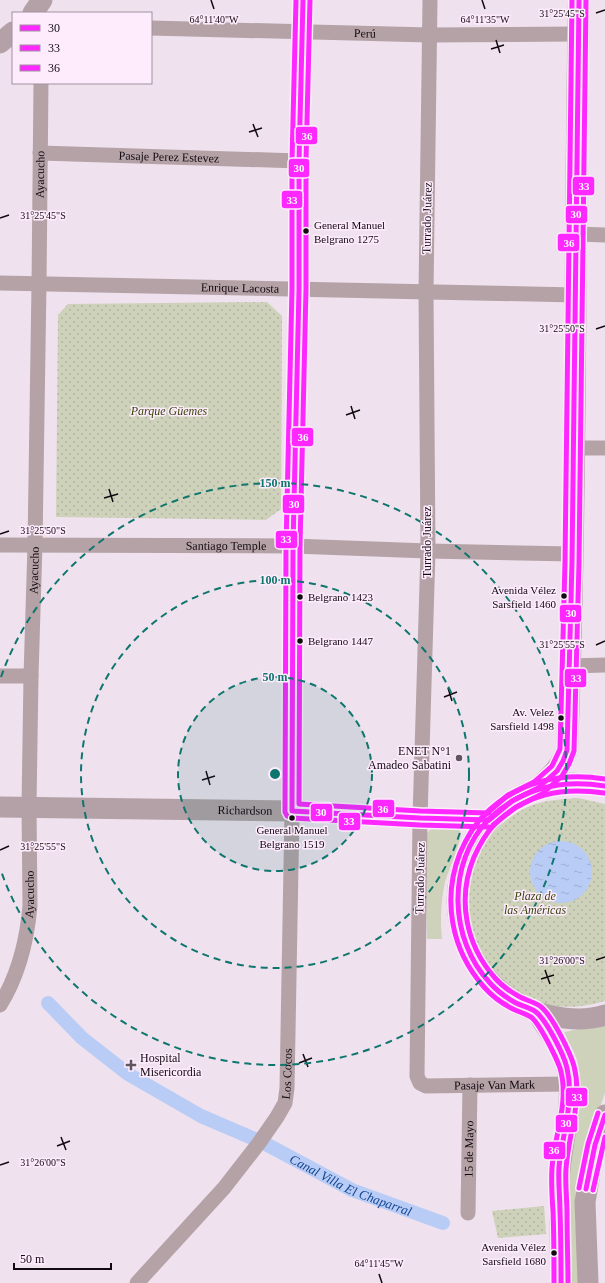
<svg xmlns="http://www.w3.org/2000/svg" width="605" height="1283" font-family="'Times New Roman',serif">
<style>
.grass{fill:#ced2ba}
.park{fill:url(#park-dots)}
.water{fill:url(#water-ripples)}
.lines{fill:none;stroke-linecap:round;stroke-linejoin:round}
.canal{stroke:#b8ccf6;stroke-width:14}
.street{stroke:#b5a2a7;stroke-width:15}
.secondary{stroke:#b4a1a7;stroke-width:21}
.primary{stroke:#b6a1aa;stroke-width:22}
.bus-1-casing{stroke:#feecfd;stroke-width:8}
.bus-2-casing{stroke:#feecfd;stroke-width:8}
.bus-3-casing{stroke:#feecfd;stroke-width:8}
.bus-1{stroke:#fe27ff;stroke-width:5}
.bus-2{stroke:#fe27ff;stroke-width:5}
.bus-3{stroke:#fe27ff;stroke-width:5}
.ticks{fill:none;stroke:#120a11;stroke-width:1.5}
.ring{fill:none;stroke:#0f766e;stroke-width:2;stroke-dasharray:7 5}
.bus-dot{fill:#120a11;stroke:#feecfd;stroke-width:1.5}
.poi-dot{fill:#5f565e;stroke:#feecfd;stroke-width:1.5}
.labels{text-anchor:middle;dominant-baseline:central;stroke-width:3;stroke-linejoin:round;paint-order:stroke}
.bus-label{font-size:11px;fill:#120a11;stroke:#feecfd;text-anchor:start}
.street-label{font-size:12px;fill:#120a11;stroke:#feecfd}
.park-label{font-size:12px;font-style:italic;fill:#354407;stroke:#feecfd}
.poi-label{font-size:12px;fill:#120a11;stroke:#feecfd;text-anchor:end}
.water-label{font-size:13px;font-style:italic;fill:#124592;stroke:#feecfd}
.ticks-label{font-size:10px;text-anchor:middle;fill:#120a11;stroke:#feecfd;stroke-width:3;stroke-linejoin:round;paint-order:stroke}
.centre{fill:#0f766e;stroke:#feecfd;stroke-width:2}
.ring-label{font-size:12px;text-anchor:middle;font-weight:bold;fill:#0f766e;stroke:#feecfd;stroke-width:3;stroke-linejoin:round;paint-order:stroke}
.line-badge{stroke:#feecfd;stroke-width:1.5}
.badge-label{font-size:11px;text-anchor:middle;font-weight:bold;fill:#fff}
</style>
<defs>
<pattern id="park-dots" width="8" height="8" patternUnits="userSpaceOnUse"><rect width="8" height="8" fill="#ced2ba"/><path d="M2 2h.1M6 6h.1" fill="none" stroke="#b0b39f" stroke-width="1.8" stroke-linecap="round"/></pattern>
<pattern id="water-ripples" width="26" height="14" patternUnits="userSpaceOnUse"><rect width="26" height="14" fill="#b8ccf6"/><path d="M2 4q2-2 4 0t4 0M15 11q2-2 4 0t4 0" fill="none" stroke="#9daed2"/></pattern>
</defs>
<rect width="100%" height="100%" fill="#efe2ee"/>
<g class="grass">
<path d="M453,826L460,831L461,834C458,850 450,866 445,882C441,900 440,921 442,939H427L425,836C431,825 441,826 453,826Z"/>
<path d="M605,1024V1093L585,1148L576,1186L575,1211L579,1283H567L563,1209L579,1085C581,1059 574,1054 564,1032Z"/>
</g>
<g class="park">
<path d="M267,302L282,316L281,509L266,520L56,517L58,315L68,304Z"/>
<path d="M578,798L605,804V1001C571,1012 530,1008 502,983C497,977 492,969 488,963C483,957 476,950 474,943C471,935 466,907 466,899C465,895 467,890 467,887C473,852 497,820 530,806C546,800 561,799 578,798Z"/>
<path d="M544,1206L546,1234L498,1238L492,1211Z"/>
</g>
<circle class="water" cx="561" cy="872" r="31"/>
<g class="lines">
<g class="canal">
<path d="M48,1003L82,1038L128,1074L201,1116L257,1140"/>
<path id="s1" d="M262,1142L352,1190L443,1223"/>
</g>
<g class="street">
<path id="s2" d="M430,0L426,292L428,551L420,818L417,1076L420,1083L426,1086L569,1084"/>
<path id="s3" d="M151,28L430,35L578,34"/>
<path id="s4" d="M40,153L299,161"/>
<path d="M577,234L605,235"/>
<path id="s5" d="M0,283L576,295"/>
<path d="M574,448H605"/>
<path id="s6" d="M0,545L293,546L428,551L572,554"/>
<path d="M570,666L605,665"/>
<path d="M0,676H31"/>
<path id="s7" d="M0,1005C18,976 27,940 30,906L29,807L31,676L35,545L39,284L41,83"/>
<path id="s8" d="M468,1213L470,1085"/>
<path id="s9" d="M137,1283L224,1188L259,1143L277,1117L285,1103L287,1088L292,811L293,546L299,289V161L303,32V0"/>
</g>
<g class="secondary">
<path d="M33,13L42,0"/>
<path d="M0,43L13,32"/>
<path d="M605,786C583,782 560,782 539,788C526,792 513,800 502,809C459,844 445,900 469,951C481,976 500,995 525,1007C548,1018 581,1023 605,1015"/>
<path id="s10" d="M0,807L292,811L420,818L489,820"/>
<path d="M537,1013C547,1028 558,1043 565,1061C577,1098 561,1142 559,1180L561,1283"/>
<path d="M588,1283L585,1202L595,1145L605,1115"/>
</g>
<path class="primary" d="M538,788C552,775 560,769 567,750C577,500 574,250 579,0"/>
<g class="bus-1-casing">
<g id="bus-1">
<path d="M303,0L299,161V289L293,546L292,811L420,818L489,820"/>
<path d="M489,820L512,801L538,788L557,771L563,761L567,750L572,562L579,0"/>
<path d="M586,1189L595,1145L605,1115"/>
<path d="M561,1283C561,1259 561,1236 560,1212C560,1197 558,1182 559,1167C562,1134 575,1102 567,1068C564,1055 547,1021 536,1012C531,1008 522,1006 516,1003C507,998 497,991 490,983C449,940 446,863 489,819C522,787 561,779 605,786"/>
</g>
</g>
<g class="bus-2-casing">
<g id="bus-2">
<path d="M296,0L292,161V289L286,546L285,812L287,816L292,818L420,825L489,827"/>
<path d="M493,825L516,807L542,794L562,776L569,764L574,751L579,563L586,0"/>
<path d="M593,1190L605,1137"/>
<path d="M568,1283C568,1260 567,1237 567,1214C567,1199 565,1184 566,1169C568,1135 583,1101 574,1066C570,1052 552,1015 540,1006C534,1002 526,1000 520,997C511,992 501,985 495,978C465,944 457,898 474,857C479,846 485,834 494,825C525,794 561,787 604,793"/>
</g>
</g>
<g class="bus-3-casing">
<g id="bus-3">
<path d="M310,0L306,161V289L300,546L299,804L420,811L489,813"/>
<path d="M485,815L508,795L534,782L552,766L560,749L565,562L572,0"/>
<path d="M579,1188L588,1144L598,1113"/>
<path d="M554,1283C554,1259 554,1235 553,1211C552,1197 551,1183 552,1168C554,1136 570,1101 560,1068C556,1057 540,1024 531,1017C526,1014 519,1012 513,1009C503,1004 492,996 484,987C451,950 442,899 460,853C466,839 474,825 485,814C518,782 560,772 605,779"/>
</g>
</g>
<use href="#bus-1" class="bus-1"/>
<use href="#bus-2" class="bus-2"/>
<use href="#bus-3" class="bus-3"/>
</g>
<path class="ticks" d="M211,0L214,9M482,0L485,9M596,13L605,10M496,40L500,53M491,49L504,45M253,124L258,137M249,132L262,128M0,218L9,215M596,329L605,326M351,406L355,419M346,415L360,410M109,489L113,502M104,498L118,494M0,534L9,531M596,645L605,641M448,688L452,701M444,697L457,692M206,771L210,785M202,780L215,776M0,850L9,846M596,960L605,957M545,970L550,984M541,979L554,975M303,1054L308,1067M299,1063L312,1058M61,1137L66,1150M57,1146L70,1141M0,1165L9,1162M379,1274L382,1283"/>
<circle cx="275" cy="774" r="97" fill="#0f766e" fill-opacity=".12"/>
<g class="ring">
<circle cx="275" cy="774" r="97"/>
<circle cx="275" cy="774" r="194"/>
<path d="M1 677A291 291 0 1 1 1 871"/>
</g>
<g class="bus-dot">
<circle cx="306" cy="231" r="3.5"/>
<circle cx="564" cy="596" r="3.5"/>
<circle cx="300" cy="597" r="3.5"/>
<circle cx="300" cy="641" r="3.5"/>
<circle cx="561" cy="718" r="3.5"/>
<circle cx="292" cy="818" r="3.5"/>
<circle cx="554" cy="1253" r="3.5"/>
</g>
<g class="poi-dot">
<circle cx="459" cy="758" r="4"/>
<path d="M129 1059h4v4h4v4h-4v4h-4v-4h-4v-4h4z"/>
</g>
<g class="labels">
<g class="bus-label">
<text x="314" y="225">General Manuel<tspan x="314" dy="14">Belgrano 1275</tspan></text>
<text x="556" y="590" text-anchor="end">Avenida Vélez<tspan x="556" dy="14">Sarsfield 1460</tspan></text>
<text x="308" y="597">Belgrano 1423</text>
<text x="308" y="641">Belgrano 1447</text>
<text x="554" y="712" text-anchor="end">Av. Velez<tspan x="554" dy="14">Sarsfield 1498</tspan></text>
<text x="292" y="830" text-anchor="middle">General Manuel<tspan x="292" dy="14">Belgrano 1519</tspan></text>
<text x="546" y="1247" text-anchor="end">Avenida Vélez<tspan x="546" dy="14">Sarsfield 1680</tspan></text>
</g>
<g class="street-label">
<text stroke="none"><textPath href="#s3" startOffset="214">Perú</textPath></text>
<text stroke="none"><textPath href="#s4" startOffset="129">Pasaje Perez Estevez</textPath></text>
<text stroke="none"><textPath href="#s7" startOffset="836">Ayacucho</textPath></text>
<text transform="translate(427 218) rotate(-89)">Turrado Juárez</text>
<text stroke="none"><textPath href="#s5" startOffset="240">Enrique Lacosta</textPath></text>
<text transform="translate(427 542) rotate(-90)">Turrado Juárez</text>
<text stroke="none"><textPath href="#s6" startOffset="226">Santiago Temple</textPath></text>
<text stroke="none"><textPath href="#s7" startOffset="440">Ayacucho</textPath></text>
<text stroke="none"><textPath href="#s10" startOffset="245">Richardson</textPath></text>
<text transform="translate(420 878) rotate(-89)">Turrado Juárez</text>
<text stroke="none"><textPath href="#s7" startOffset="116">Ayacucho</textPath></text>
<text stroke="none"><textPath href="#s9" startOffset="263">Los Cocos</textPath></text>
<text stroke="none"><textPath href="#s2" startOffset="1159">Pasaje Van Mark</textPath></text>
<text stroke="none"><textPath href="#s8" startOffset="64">15 de Mayo</textPath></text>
</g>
<g class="park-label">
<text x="169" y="411">Parque Güemes</text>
<text x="535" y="896">Plaza de<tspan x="535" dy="14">las Américas</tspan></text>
</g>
<g class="poi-label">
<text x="451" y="751">ENET N°1<tspan x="451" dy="14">Amadeo Sabatini</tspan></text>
<text x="140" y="1058" text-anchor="start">Hospital<tspan x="140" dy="14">Misericordia</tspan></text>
</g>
<g class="water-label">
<text stroke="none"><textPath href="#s1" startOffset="99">Canal Villa El Chaparral</textPath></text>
</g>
</g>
<g class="ticks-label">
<text x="562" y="17">31°25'45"S</text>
<text x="485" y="23">64°11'35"W</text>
<text x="214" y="23">64°11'40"W</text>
<text x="43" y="219">31°25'45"S</text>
<text x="562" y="332">31°25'50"S</text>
<text x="43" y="534">31°25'50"S</text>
<text x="562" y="648">31°25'55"S</text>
<text x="43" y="850">31°25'55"S</text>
<text x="562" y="964">31°26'00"S</text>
<text x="43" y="1166">31°26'00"S</text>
<text x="379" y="1267">64°11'45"W</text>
</g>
<circle cx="275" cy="774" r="6" class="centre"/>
<g class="ring-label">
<text x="275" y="487">150 m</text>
<text x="275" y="584">100 m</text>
<text x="275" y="681">50 m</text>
</g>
<g class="line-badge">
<rect x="295" y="126" width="23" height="19" rx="4" fill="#fe27ff"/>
<rect x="288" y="158" width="22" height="20" rx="4" fill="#fe27ff"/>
<rect x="572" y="176" width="23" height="20" rx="4" fill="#fe27ff"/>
<rect x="281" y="190" width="22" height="19" rx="4" fill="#fe27ff"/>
<rect x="565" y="205" width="23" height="19" rx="4" fill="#fe27ff"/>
<rect x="557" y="233" width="23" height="19" rx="4" fill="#fe27ff"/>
<rect x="291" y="427" width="23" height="20" rx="4" fill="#fe27ff"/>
<rect x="282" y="494" width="23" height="20" rx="4" fill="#fe27ff"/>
<rect x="275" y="530" width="23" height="19" rx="4" fill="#fe27ff"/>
<rect x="559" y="604" width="23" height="19" rx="4" fill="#fe27ff"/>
<rect x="564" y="668" width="23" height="20" rx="4" fill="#fe27ff"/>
<rect x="372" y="799" width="23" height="19" rx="4" fill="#fe27ff"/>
<rect x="310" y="803" width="23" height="19" rx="4" fill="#fe27ff"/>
<rect x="338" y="812" width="23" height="19" rx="4" fill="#fe27ff"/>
<rect x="565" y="1087" width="23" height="20" rx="4" fill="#fe27ff"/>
<rect x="555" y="1114" width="23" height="19" rx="4" fill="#fe27ff"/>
<rect x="543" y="1141" width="23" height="19" rx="4" fill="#fe27ff"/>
</g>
<g class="badge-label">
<text x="307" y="140">36</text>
<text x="299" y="172">30</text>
<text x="584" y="190">33</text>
<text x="292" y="204">33</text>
<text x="576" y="218">30</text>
<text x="569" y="247">36</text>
<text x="303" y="441">36</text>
<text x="294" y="508">30</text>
<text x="286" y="543">33</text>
<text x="571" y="617">30</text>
<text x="576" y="682">33</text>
<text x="383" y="813">36</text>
<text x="321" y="816">30</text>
<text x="349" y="825">33</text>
<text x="577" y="1101">33</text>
<text x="566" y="1127">30</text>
<text x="554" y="1154">36</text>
</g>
<rect x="12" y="12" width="140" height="72" fill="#feecfd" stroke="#a0929f"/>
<rect x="20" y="25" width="20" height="6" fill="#fe27ff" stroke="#a0929f"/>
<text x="48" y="32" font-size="12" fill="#120a11">30</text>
<rect x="20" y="45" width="20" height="6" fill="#fe27ff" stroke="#a0929f"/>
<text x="48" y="52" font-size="12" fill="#120a11">33</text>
<rect x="20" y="65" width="20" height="6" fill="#fe27ff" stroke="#a0929f"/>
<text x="48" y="72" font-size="12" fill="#120a11">36</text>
<path d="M14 1263v6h97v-6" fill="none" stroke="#120a11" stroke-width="2"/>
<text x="20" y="1263" font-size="12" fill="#120a11" stroke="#feecfd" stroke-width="3" paint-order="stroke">50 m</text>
</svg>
